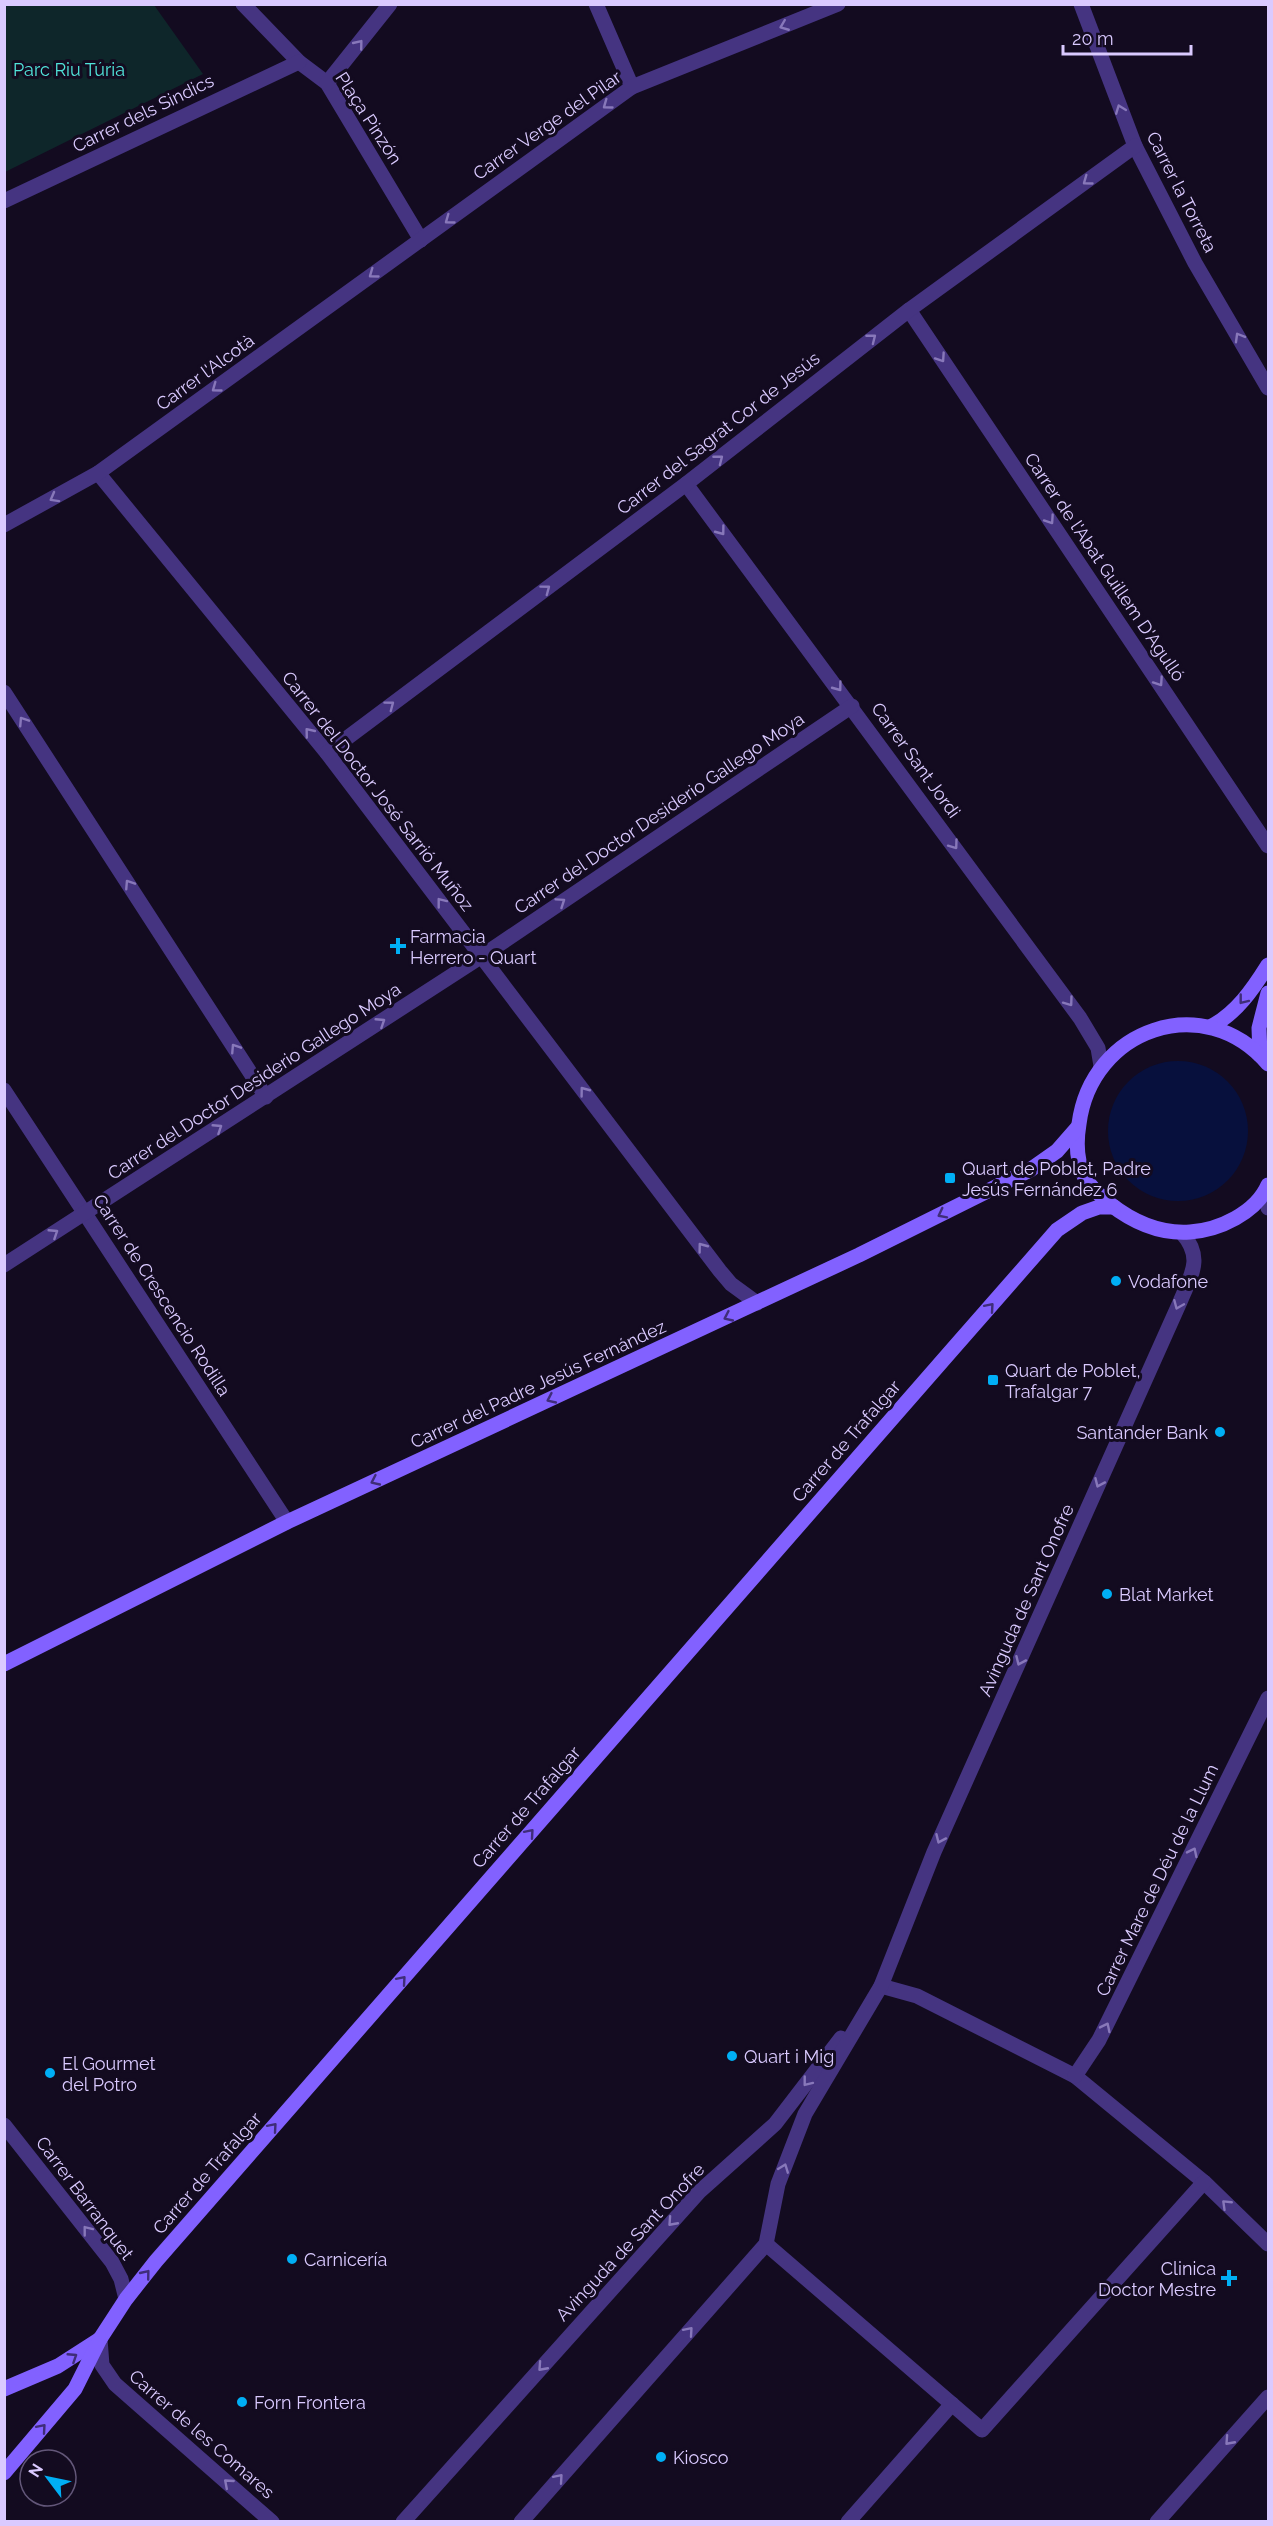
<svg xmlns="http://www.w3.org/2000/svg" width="1273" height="2526" font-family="Raleway,sans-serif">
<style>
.green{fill:#0e262a}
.water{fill:#07103d}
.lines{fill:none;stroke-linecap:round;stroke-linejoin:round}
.street{stroke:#453481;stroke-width:15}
.secondary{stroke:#8261ff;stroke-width:15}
.oneway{stroke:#8878ba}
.oneway2{stroke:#3f2d79}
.poi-dot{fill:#00aff5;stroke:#130b20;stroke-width:2}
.labels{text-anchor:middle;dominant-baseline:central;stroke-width:6;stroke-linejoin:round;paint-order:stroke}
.park-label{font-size:18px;fill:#51e4da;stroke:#130b20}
.street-label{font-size:18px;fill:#dacaff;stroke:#130b20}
.poi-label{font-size:18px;fill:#dacaff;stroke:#130b20;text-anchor:start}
</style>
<rect width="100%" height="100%" fill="#130b20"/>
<path class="green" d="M5,4L154,5L203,74L5,172Z"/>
<circle class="water" cx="1178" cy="1131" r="70"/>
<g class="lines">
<g class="street">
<path d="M243,4L299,62L327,83L421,240"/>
<path d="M596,4L632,87"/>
<path d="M1081,4L1135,146L1195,263L1268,388"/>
<path d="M327,83L390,4"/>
<path d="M4,201L299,62"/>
<path d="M909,310L1268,846"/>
<path d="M98,473L327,753L720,1271L731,1284L757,1303"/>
<path d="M686,484L1080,1018L1098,1048L1101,1066"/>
<path d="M4,525L98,473L632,87L838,4"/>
<path d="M4,692L266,1097"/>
<path d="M327,753L686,484L909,310L1135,146"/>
<path d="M4,1090L287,1522"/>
<path d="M1267,1189L1268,1208"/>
<path d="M4,1265L482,956L852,706"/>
<path d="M881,1986L917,1996L1075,2076L1204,2182L1268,2244"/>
<path d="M1075,2076L1099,2040L1268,1698"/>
<path d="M4,2125L112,2262L121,2279L126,2299"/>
<path d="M766,2244L982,2430L1204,2182"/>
<path d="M100,2339L102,2365L115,2384L272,2522"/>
<path d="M403,2522L699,2192L775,2124L841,2038"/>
<path d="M521,2522L766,2244L778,2184L805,2114L881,1986L934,1852L1180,1302C1191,1275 1204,1258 1182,1233"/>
<path d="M848,2522L952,2404"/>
<path d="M1157,2522L1268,2397"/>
</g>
<g class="secondary">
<path d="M1210,1027C1236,1014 1253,989 1268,965"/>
<path d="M1260,1055L1259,1028L1268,993"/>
<path d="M1268,1064C1204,989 1091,1029 1079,1124C1076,1142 1076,1161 1085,1178C1091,1188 1101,1196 1110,1204C1133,1222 1161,1234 1190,1232C1219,1230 1256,1213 1268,1185"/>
<path d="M4,1664L287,1522L859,1255L1030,1170L1057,1151L1078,1127"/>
<path d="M4,2389L58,2366L100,2339"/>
<path d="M4,2473L75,2389L100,2339L126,2299L156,2261L951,1351L1057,1230L1082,1213L1099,1207H1114"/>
</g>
</g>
<defs><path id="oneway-chevron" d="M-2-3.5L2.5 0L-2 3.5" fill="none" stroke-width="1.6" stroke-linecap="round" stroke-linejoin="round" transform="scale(1.5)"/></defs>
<g class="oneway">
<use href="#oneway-chevron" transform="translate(784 26) rotate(158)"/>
<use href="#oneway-chevron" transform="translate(359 44) rotate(-51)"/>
<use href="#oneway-chevron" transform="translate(607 105) rotate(144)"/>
<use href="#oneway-chevron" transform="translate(1120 109) rotate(-111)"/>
<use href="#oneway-chevron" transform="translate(1087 181) rotate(144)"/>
<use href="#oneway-chevron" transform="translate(449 220) rotate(144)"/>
<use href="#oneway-chevron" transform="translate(373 274) rotate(144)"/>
<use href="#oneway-chevron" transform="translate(1239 337) rotate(-120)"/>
<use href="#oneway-chevron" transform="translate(872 338) rotate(-38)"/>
<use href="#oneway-chevron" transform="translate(941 358) rotate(56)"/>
<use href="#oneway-chevron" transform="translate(216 388) rotate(144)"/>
<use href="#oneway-chevron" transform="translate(719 459) rotate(-38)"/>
<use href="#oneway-chevron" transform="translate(54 498) rotate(151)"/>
<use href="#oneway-chevron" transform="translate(1050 520) rotate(56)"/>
<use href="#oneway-chevron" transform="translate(721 531) rotate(53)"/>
<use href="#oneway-chevron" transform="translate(546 589) rotate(-37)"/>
<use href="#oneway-chevron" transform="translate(1159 682) rotate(56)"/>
<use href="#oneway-chevron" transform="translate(838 687) rotate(53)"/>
<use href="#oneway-chevron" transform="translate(390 705) rotate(-37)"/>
<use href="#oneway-chevron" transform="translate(23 721) rotate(-123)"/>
<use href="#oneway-chevron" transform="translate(309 732) rotate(-129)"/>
<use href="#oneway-chevron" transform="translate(954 845) rotate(54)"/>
<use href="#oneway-chevron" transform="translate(129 884) rotate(-123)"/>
<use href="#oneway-chevron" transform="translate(441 902) rotate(-128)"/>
<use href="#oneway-chevron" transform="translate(561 902) rotate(-34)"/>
<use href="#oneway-chevron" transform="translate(1069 1002) rotate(54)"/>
<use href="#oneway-chevron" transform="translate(381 1022) rotate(-33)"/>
<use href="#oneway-chevron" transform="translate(235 1048) rotate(-123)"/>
<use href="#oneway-chevron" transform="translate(584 1091) rotate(-127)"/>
<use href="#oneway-chevron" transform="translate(218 1128) rotate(-33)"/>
<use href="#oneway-chevron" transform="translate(54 1233) rotate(-33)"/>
<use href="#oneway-chevron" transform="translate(702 1247) rotate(-127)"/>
<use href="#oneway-chevron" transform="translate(1178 1305) rotate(113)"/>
<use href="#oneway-chevron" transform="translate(1099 1483) rotate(114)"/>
<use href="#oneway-chevron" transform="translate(1020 1661) rotate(114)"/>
<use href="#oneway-chevron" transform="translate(940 1839) rotate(114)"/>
<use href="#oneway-chevron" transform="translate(1193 1852) rotate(-64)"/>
<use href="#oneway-chevron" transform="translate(1106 2027) rotate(-64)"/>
<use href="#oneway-chevron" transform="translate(807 2082) rotate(128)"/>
<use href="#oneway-chevron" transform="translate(784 2168) rotate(-69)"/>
<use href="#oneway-chevron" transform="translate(1226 2204) rotate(-136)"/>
<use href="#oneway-chevron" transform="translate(672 2222) rotate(132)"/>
<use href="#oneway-chevron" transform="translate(87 2230) rotate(-128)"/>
<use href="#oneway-chevron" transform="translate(689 2331) rotate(-49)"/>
<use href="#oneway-chevron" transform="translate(542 2367) rotate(132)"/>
<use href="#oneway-chevron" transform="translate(1229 2441) rotate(132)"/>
<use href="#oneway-chevron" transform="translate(559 2478) rotate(-49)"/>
<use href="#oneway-chevron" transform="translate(228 2483) rotate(-139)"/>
</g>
<g class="oneway2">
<use href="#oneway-chevron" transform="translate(1243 1000) rotate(128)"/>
<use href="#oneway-chevron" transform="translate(942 1214) rotate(153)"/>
<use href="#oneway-chevron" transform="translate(990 1307) rotate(-49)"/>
<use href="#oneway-chevron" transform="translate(728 1317) rotate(155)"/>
<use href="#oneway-chevron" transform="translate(551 1399) rotate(155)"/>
<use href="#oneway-chevron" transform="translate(375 1481) rotate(155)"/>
<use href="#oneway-chevron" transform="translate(530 1833) rotate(-49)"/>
<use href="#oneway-chevron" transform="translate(402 1980) rotate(-49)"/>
<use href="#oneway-chevron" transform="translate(273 2127) rotate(-49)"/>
<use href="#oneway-chevron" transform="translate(146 2274) rotate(-51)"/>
<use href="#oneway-chevron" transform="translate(73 2357) rotate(-33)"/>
<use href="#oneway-chevron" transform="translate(42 2428) rotate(-49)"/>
</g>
<g class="poi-dot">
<path d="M395 937h6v6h6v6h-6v6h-6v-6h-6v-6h6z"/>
<rect x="944" y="1172" width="12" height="12" rx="3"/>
<circle cx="1116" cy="1281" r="6"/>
<rect x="987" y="1374" width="12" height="12" rx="3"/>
<circle cx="1220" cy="1432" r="6"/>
<circle cx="1107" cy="1594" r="6"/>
<circle cx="732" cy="2056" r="6"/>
<circle cx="50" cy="2073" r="6"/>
<circle cx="292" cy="2259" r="6"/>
<path d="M1226 2269h6v6h6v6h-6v6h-6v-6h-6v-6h6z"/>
<circle cx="242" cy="2402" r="6"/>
<circle cx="661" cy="2457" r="6"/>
</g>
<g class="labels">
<g class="park-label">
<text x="69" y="69">Parc Riu Túria</text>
</g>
<g class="street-label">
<text transform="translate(143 113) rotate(-26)">Carrer dels Sindics</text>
<text transform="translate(369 118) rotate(57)">Plaça Pinzón</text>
<text transform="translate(547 125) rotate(-35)">Carrer Verge del Pilar</text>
<text transform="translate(1182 192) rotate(63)">Carrer la Torreta</text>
<text transform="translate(205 372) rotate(-36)">Carrer l'Alcotà</text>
<text transform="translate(718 433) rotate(-38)">Carrer del Sagrat Cor de Jesús</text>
<text transform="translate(1105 567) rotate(56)">Carrer de l'Abat Guillem D'Agulló</text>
<text transform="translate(916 760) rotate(54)">Carrer Sant Jordi</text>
<text transform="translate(378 791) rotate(52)">Carrer del Doctor José Sarrió Muñoz</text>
<text transform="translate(659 813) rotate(-34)">Carrer del Doctor Desiderio Gallego Moya</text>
<text transform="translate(254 1081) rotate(-33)">Carrer del Doctor Desiderio Gallego Moya</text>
<text transform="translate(162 1295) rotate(57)">Carrer de Crescencio Rodilla</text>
<text transform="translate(538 1384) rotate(-25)">Carrer del Padre Jesús Fernández</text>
<text transform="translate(846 1441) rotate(-49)">Carrer de Trafalgar</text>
<text transform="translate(1026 1600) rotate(-66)">Avinguda de Sant Onofre</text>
<text transform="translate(526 1807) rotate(-49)">Carrer de Trafalgar</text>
<text transform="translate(1157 1880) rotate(-64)">Carrer Mare de Déu de la Llum</text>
<text transform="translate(207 2173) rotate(-49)">Carrer de Trafalgar</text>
<text transform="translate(85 2198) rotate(53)">Carrer Barranquet</text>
<text transform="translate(630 2242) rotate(-47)">Avinguda de Sant Onofre</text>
<text transform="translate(202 2434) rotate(41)">Carrer de les Comares</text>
</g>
<g class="poi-label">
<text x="410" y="936">Farmacia<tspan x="410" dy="21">Herrero - Quart</tspan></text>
<text x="962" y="1168">Quart de Poblet, Padre<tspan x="962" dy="21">Jesús Fernández 6</tspan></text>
<text x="1128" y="1281">Vodafone</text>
<text x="1005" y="1370">Quart de Poblet,<tspan x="1005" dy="21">Trafalgar 7</tspan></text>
<text x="1208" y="1432" text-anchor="end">Santander Bank</text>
<text x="1119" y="1594">Blat Market</text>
<text x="744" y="2056">Quart i Mig</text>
<text x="62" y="2063">El Gourmet<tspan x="62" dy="21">del Potro</tspan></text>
<text x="304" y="2259">Carnicería</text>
<text x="1216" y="2268" text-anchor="end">Clinica<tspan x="1216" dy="21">Doctor Mestre</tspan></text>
<text x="254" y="2402">Forn Frontera</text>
<text x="673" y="2457">Kiosco</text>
</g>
</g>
<rect width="1273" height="2526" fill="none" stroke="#dacaff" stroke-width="12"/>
<g transform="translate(48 2478) rotate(302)"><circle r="28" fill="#130b20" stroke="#635779" stroke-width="1.5"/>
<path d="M0-4.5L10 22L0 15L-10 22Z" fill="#00aff5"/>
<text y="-9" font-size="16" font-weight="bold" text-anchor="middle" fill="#dacaff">N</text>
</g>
<path d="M1063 45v9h128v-9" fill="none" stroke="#dacaff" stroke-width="3"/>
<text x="1072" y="45" font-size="18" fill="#dacaff" stroke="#130b20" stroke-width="4.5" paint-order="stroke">20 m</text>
</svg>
